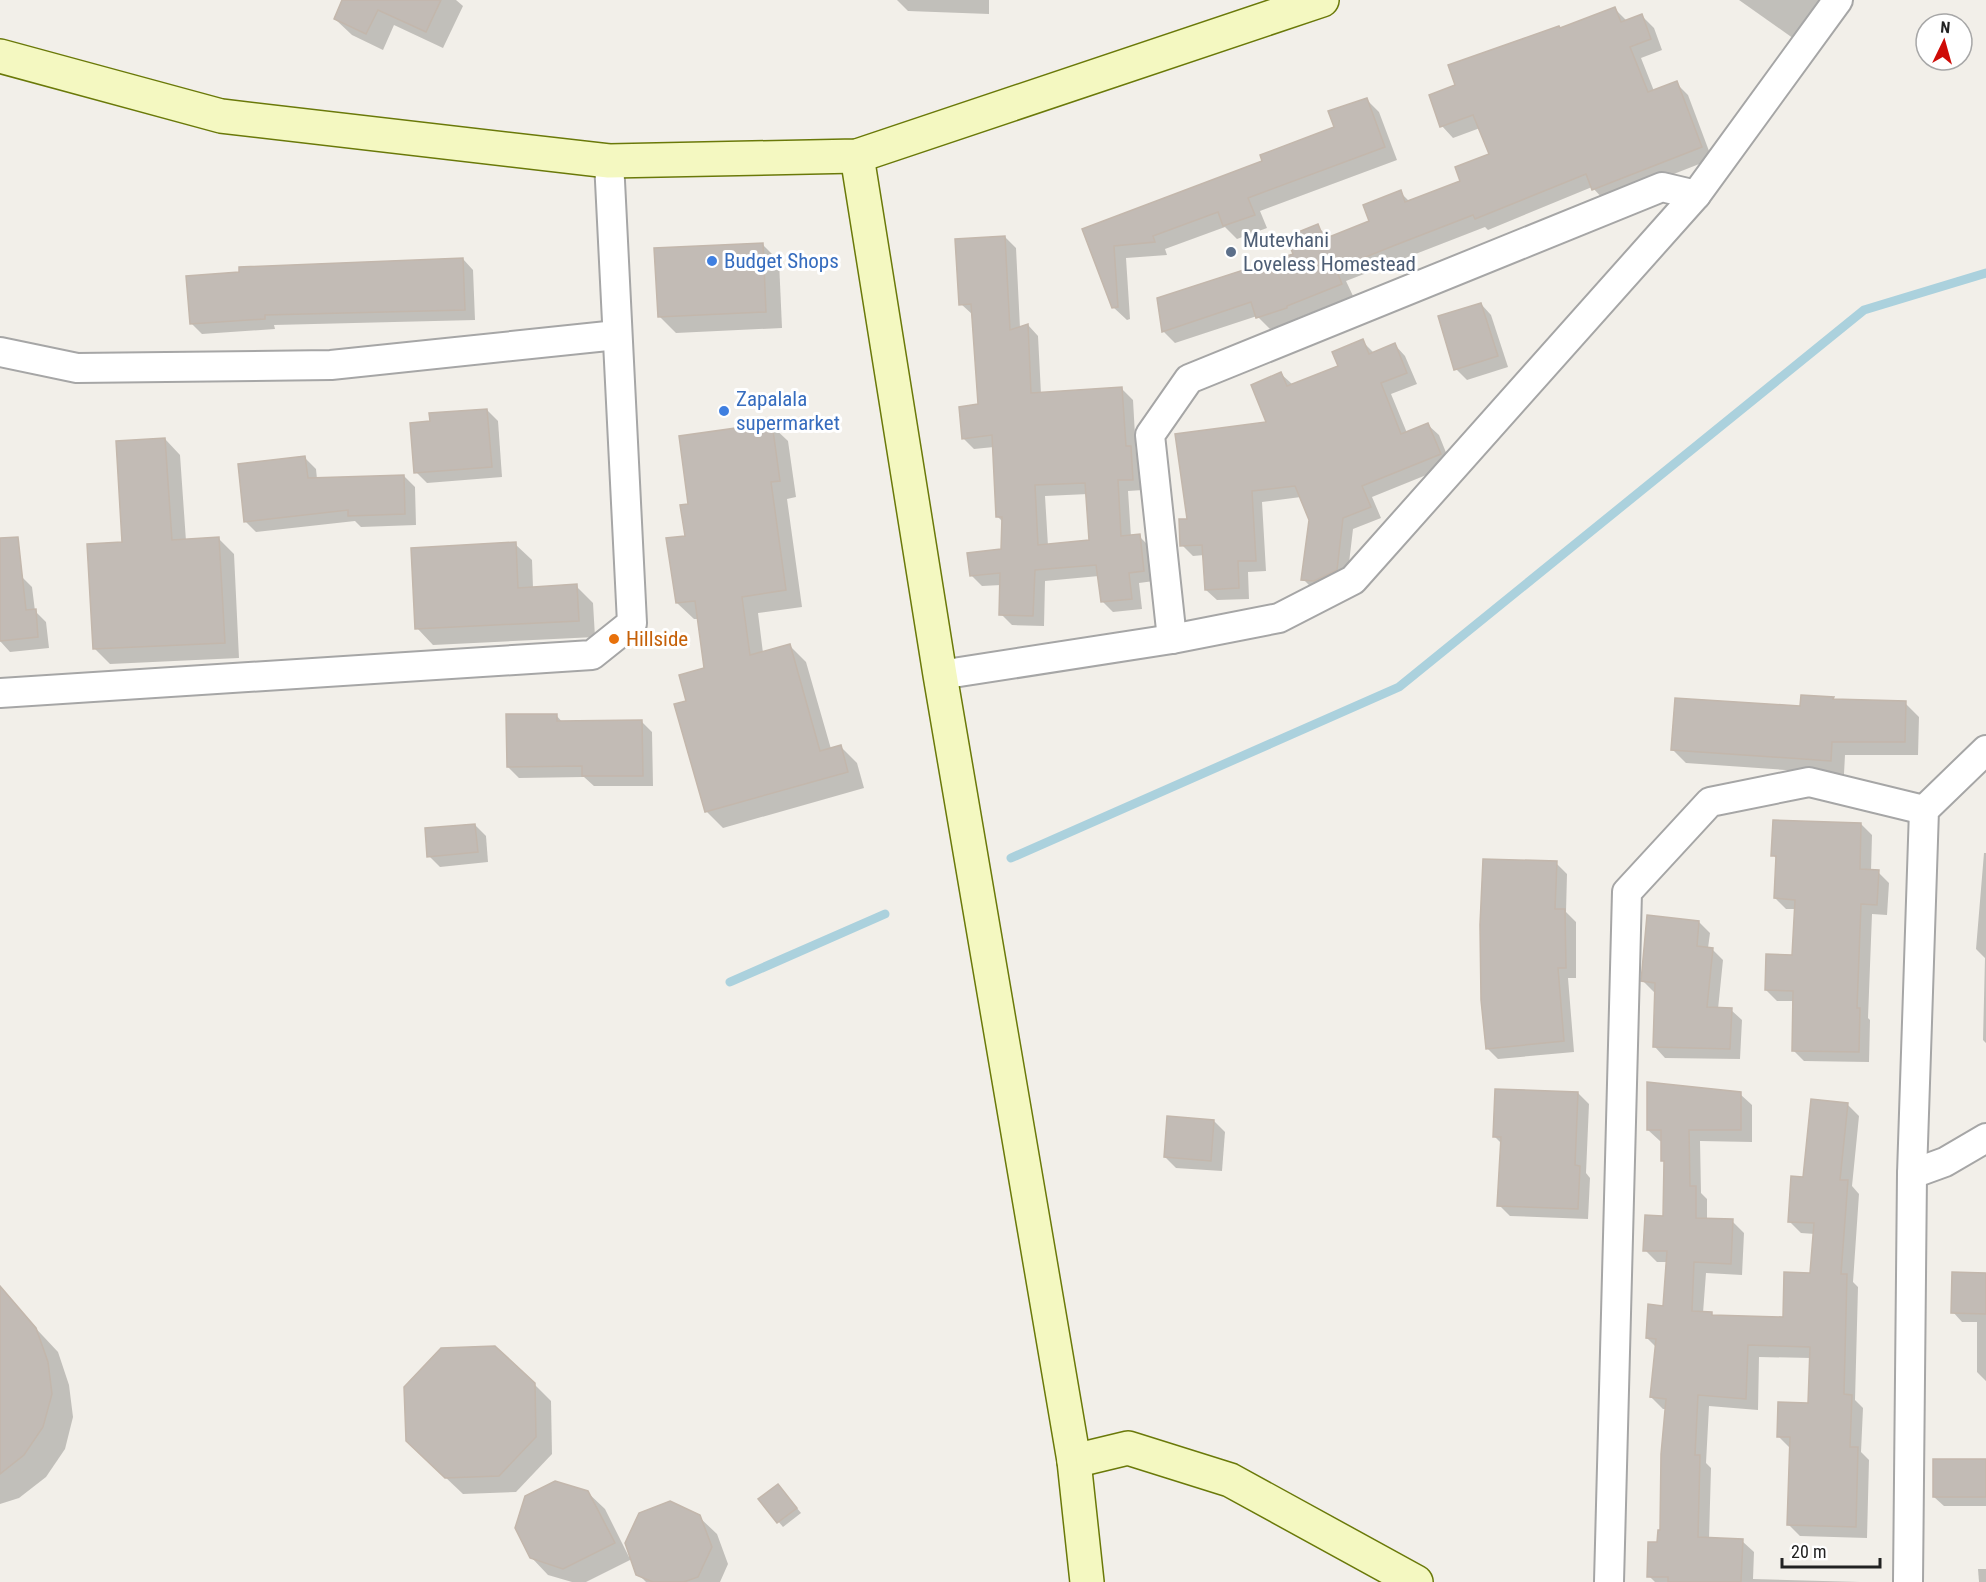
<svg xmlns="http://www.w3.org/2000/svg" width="1986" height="1582" font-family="'Roboto Condensed',sans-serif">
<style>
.shadow{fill:#0003;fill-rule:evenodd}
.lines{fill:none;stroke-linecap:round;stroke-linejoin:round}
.stream{stroke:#abd1dd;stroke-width:9}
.building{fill:#c2bbb5;stroke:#c3b7ac;stroke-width:1.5;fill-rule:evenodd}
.street-casing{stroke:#a6a6a6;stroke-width:32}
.secondary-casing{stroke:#6a7909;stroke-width:36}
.street{stroke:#fff;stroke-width:28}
.secondary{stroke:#f4f8c1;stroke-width:33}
.service-dot{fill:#5c6f8a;stroke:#fff;stroke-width:2}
.shop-dot{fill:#3f7fe0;stroke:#fff;stroke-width:2}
.food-dot{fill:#e8710a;stroke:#fff;stroke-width:2}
.labels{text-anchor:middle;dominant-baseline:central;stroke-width:6;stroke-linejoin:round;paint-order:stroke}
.service-label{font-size:21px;fill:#4e5e75;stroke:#fff;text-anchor:start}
.shop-label{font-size:21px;fill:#366cbe;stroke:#fff;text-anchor:start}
.food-label{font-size:21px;fill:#c56008;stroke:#fff;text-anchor:start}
</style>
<rect width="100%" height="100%" fill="#f2efe9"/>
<g class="shadow">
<path d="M344,0H456L463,6L443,48L394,25L383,50L352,35L335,19Z"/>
<path d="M897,0H989V14L908,11Z"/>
<path d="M1739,0H1824L1797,41Z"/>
<path d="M1615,9L1627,21L1642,16L1654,28L1662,50L1641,58L1654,91L1676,83L1688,95L1712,159L1605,201L1592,187L1488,230L1485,227L1346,281L1353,296L1298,318V320L1270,329L1257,316L1175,343L1163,331L1295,255L1317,226L1329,238L1371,221L1400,192L1410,202L1462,182L1491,154L1480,128L1453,138L1442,126L1457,86L1560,29Z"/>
<path d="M1366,99L1379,112L1397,160L1260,211L1267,228L1237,239L1225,227L1165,249L1167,255L1126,258L1130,319L1127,320L1113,307L1084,230L1264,162L1336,128Z"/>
<path d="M1005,237L1016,248L1020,328L1028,325L1038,336L1041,394L1122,389L1133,400L1136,453L1141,458L1143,490L1128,491L1131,537L1139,536L1150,547L1154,581L1139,583L1142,609L1113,612L1102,601L1099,576L1045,581L1044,626L1012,625L1001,614V585L982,586L971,575L1003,551V522L998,517L994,447L974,449L963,438L979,406L973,315L961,304ZM1088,494L1090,541L1048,546L1045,496Z"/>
<path d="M762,244L779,261L782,328L676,333L659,316Z"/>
<path d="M463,259L473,270L475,320L274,325L275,329L202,334L191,323Z"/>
<path d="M1481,304L1491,315L1508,367L1467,380L1456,369Z"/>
<path d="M1362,341L1374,353L1395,345L1405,356L1417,384L1391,394L1407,433L1428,425L1439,435L1451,465L1372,497L1381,518L1353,529L1347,580L1314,590L1303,579L1310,520L1301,497L1262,502L1266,571L1248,572L1249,599L1217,600L1206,590L1204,555L1193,556L1182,545L1188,520L1268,423L1281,374L1292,384L1340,367Z"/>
<path d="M487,410L498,421L502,477L427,483L416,472L431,423Z"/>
<path d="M771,425L788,441L796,497L787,499L802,607L758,613L763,653L790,646L806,662L831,749L840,746L857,763L864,788L723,828L706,811L688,702L706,669L699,619H694L677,603L689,505Z"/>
<path d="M165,439L180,455L186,541L219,539L234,554L239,658L110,664L94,648L124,544Z"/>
<path d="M305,458L316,469L317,479L404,476L415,487L416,525L361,527L355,521L256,532L245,521Z"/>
<path d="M515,544L532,560L533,588L576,586L593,603L595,637L433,645L417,628Z"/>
<path d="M21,576L32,587L35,611L46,622L49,648L10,652L0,641V578Z"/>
<path d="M1833,698L1836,701L1905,703L1919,717L1918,755H1845L1844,774L1686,763L1672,749Z"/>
<path d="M556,715L563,723L641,721L652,732L653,786H594L584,777L519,778L508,767Z"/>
<path d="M1861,824L1872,835L1871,871L1878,872L1889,883L1887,915L1872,914L1868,1018L1870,1020L1869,1062L1804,1061L1793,1050L1794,1001H1777L1766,990L1794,956L1796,909H1786L1775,898L1778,860L1773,855Z"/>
<path d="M475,825L486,836L488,862L440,867L429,856Z"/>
<path d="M1984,853H1986V1043L1983,1040L1985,958L1976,949Z"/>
<path d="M1556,863L1567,874L1566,912L1576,922V978H1568L1574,1052L1498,1059L1487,1048Z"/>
<path d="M1699,922L1710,933L1708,948L1712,949L1723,960L1718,1009L1731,1010L1742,1020L1740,1059L1665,1058L1655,1047L1656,992H1654L1643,981Z"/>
<path d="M1578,1093L1589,1104L1586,1173L1590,1178L1588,1219L1510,1216L1499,1205L1502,1144L1494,1136Z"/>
<path d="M1740,1094L1752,1105V1142L1700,1141L1701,1193L1707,1199V1220L1732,1221L1744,1233L1742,1275L1706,1273L1703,1313L1711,1314L1714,1316L1784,1319L1811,1274L1815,1234L1801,1233L1789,1221L1804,1179L1847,1104L1859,1116L1852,1186L1859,1194L1853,1282L1858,1287L1855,1400L1863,1408L1861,1452L1869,1460L1867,1538L1800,1536L1789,1525L1791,1449L1778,1436L1809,1405L1811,1358L1759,1357L1758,1410L1709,1406L1706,1463L1711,1468L1709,1539L1742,1541L1754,1552L1753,1579L1860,1582H1655L1649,1576L1661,1532L1666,1409H1663L1651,1397L1656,1347L1647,1338L1664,1307L1668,1262H1657L1645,1250L1665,1217L1666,1163L1663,1160V1142L1660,1141L1648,1130Z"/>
<path d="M1214,1121L1225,1132L1222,1171L1176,1168L1165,1157Z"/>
<path d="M1986,1274V1381L1977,1372V1322H1962L1953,1312Z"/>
<path d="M0,1296L13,1304L58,1352L69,1385L73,1417L65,1449L46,1477L19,1498L0,1504Z"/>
<path d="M534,1384L551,1401L552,1454L516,1492L463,1494L424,1457Z"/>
<path d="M1986,1461V1506H1944L1934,1497Z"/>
<path d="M783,1491L801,1513L783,1527L760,1500Z"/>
<path d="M587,1492L605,1509L629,1557L699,1517L717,1534L728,1564L720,1582H646L638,1574L632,1559L586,1582H572L548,1575L531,1557Z"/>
<path d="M1978,1569H1986V1582H1979Z"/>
</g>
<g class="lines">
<g class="stream">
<path d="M1011,858L1399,687L1864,310L1986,273"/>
<path d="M730,982L885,914"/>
</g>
</g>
<g class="building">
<path d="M342,0H441L426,32L378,10L366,34L334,19Z"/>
<path d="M1615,7L1621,22L1642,14L1651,39L1630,47L1648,92L1677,81L1702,147L1592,190L1586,174L1475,219L1473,215L1393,246L1336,269L1342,284L1287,306V308L1256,318L1251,302L1162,332L1157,298L1293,254L1286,237L1318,224L1324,239L1369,221L1363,205L1401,190L1405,202L1460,181L1455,167L1489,154L1473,115L1440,127L1429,95L1455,85L1448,65L1559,26L1560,28Z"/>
<path d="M1367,98L1385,147L1248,198L1255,215L1223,226L1218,212L1153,236L1155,242L1114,246L1118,307L1112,308L1082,229L1262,161L1260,155L1334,127L1328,111Z"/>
<path d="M1005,236L1010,330L1028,324L1031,393L1122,387L1126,446H1131L1133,480H1118L1121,536L1140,534L1144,571L1129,573L1132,599L1101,602L1096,565L1035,570L1033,616L999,615L1000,573L970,576L967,553L1001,549L1002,517H996L992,435L962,439L959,407L978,404L971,304L959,305L955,239ZM1085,483L1089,540L1038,545L1035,485Z"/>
<path d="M763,243L766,312L658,317L654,248Z"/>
<path d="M463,258L465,310L265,315V319L190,324L186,276L239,272V267Z"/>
<path d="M1481,303L1498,356L1454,370L1438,316Z"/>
<path d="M1363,339L1369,354L1395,343L1407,373L1381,383L1401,434L1428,423L1441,454L1362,486L1371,507L1343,518L1337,570L1314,581L1301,580L1309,520L1295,486L1252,491L1256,561H1238L1239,588L1205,590L1202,545L1180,546L1179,519H1187L1175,434L1266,422L1251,385L1281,372L1287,386L1338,366L1332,352Z"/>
<path d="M487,409L492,467L414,473L410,423L430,421L429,413Z"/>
<path d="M772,423L780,481L771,482L786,590L742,597L750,655L790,644L820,751L841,745L848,772L705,812L674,704L686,701L679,675L704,668L695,601L676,603L666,538L685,536L680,505L688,504L679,436Z"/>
<path d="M165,438L172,540L219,537L225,643L93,649L87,544L122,542L116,441Z"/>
<path d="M305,456L308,478L404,475L405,514L348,516V510L244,522L238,464Z"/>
<path d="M18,537L26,610L36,609L38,637L0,641V538Z"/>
<path d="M516,542L518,588L577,584L579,621L415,629L411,548Z"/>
<path d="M1801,695L1834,697L1833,699L1906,701L1905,742H1832L1831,761L1671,750L1675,698L1800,706Z"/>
<path d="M506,714H557V721L642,720L643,776H582V766L507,767Z"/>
<path d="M1773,820L1861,823L1860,869L1879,870L1877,905L1861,904L1857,1008H1860L1859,1052L1792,1051L1793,991L1765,990L1766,954L1792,955L1795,900L1774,898L1776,856H1771Z"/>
<path d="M475,824L478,852L427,857L425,828Z"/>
<path d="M1483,859L1557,861L1555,909H1565L1566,968H1558L1564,1041L1486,1049L1481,1000L1480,925Z"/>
<path d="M1647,915L1699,921L1697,946L1713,948L1707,1007L1732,1008L1730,1049L1653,1047L1655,983L1641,981Z"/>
<path d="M1647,1082L1741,1092V1130H1689L1690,1186H1696V1218L1733,1219L1731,1264L1694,1262L1692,1311L1712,1312V1315L1783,1317L1784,1272L1810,1273L1814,1223L1788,1222L1791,1176L1803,1177L1811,1099L1848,1103L1840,1180H1848L1841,1274H1847L1844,1394L1852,1395L1850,1447H1858L1856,1527L1787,1525L1790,1437H1777L1778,1402L1808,1403L1810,1347L1748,1345L1746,1399L1698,1395L1695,1455H1700L1698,1537L1743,1539L1741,1582H1668V1577H1647L1648,1542H1657L1658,1530H1660L1661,1454L1666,1399L1650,1397L1656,1339L1646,1338L1648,1304L1663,1306L1667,1251H1643L1645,1215L1663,1216L1664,1161H1661V1130H1647Z"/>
<path d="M1495,1089L1578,1092L1575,1165L1580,1166L1578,1209L1497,1206L1501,1137H1493Z"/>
<path d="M1167,1116L1214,1120L1211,1161L1164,1157Z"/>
<path d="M1952,1272L1986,1273V1314L1951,1313Z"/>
<path d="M0,1286L36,1328L48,1362L52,1394L43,1427L24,1455L0,1474Z"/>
<path d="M495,1346L535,1383L536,1437L499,1476L445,1478L406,1441L404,1387L441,1348Z"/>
<rect x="1933" y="1459" width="53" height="38"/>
<path d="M555,1481L588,1491L615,1543L563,1569L530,1558L515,1528L525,1496Z"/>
<path d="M778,1484L797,1508L777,1523L758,1499Z"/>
<path d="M670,1501L700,1515L712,1547L698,1577L684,1582H653L636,1575L625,1543L639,1513Z"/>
</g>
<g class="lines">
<g class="street-casing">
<g id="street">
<path d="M0,352L77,368L331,365L617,335"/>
<path d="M1172,639L1150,435L1189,379L1662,187L1696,195"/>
<path d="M940,675L1172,639L1279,618L1353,580L1696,195L1838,0"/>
<path d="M0,693L592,655L632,623L609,161"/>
<path d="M1912,1174L1945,1162L1986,1138"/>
<path d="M1609,1582L1627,892L1710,802L1809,782L1924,810"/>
<path d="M1908,1582L1912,1174L1924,810L1986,750"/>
</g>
</g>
<g class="secondary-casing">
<g id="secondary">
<path d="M0,56L221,116L609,161L857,156L1322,0"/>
<path d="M857,156L940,675L1074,1461L1087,1582"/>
<path d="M1074,1461L1128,1448L1230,1480L1416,1582"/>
</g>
</g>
<use href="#street" class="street"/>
<use href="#secondary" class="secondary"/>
</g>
<circle class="service-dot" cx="1231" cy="252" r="6"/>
<g class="shop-dot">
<circle cx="712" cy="261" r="6"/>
<circle cx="724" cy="411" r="6"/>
</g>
<circle class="food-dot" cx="614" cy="639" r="6"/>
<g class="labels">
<g class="service-label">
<text x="1243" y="240">Mutevhani<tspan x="1243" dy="24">Loveless Homestead</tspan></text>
</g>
<g class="shop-label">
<text x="724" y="261">Budget Shops</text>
<text x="736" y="399">Zapalala<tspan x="736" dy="24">supermarket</tspan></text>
</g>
<g class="food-label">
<text x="626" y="639">Hillside</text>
</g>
</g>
<g transform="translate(1944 42) rotate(5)"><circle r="28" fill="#ffffff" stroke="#a7a7a7" stroke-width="1.5"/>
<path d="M0-4.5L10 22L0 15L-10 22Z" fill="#ce0b06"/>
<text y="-9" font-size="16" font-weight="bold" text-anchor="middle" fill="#222222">N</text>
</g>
<path d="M1782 1558v9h98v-9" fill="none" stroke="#222222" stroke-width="3"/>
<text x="1791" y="1558" font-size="18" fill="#222222" stroke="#ffffff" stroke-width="4.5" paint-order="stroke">20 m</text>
</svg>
